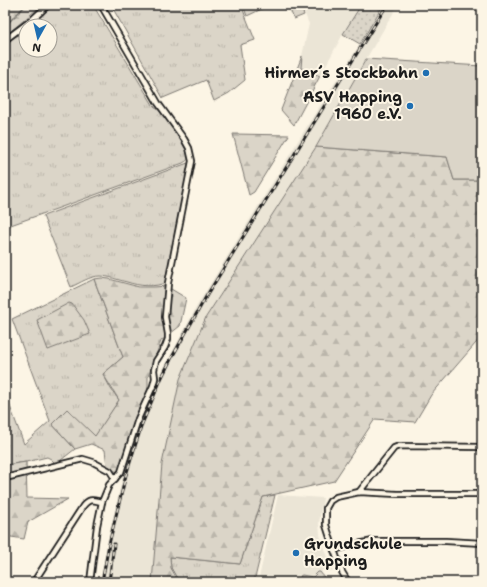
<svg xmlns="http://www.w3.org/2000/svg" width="487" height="587" font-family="'Shantell Sans',sans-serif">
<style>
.built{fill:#ebe5d6}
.grass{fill:url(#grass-tufts);stroke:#7c7872}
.forest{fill:url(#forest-firs);stroke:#7c7872}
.park{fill:url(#park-dots);stroke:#7c7872}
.pitch{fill:#dbd5c8;stroke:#7c7872}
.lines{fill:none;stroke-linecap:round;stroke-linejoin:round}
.stream{stroke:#75726c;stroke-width:1.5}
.minor-casing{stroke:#1c1c1c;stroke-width:8}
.minor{stroke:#fcf5e5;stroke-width:4.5}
.rail-casing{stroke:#1c1c1c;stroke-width:3}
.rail{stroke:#fcf5e5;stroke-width:1.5;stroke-dasharray:4.5;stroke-linecap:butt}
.poi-dot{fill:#1f6fb2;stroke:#fcf5e5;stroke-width:1.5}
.labels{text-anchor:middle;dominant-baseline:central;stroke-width:4;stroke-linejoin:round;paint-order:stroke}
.poi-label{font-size:15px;font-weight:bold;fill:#1c1c1c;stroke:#fcf5e5;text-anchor:end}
</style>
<defs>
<pattern id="grass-tufts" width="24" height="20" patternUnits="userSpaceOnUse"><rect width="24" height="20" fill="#dbd5c8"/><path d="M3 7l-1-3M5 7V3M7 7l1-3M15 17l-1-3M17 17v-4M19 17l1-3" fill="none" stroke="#bbb6ab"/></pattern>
<pattern id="forest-firs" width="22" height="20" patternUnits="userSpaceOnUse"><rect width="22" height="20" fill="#dbd5c8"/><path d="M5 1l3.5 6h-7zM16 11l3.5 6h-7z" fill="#bbb6ab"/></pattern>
<pattern id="park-dots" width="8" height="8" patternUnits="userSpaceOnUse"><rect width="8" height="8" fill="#dbd5c8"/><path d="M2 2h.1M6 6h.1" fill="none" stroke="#bbb6ab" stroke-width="1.8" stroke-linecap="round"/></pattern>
</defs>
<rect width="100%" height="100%" fill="#fcf5e5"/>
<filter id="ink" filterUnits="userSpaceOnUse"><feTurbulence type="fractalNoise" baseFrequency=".025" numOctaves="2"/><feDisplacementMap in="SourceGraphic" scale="8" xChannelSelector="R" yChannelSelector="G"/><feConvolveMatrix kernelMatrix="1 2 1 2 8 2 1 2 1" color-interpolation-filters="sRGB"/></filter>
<g filter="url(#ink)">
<g class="built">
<path d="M301,5H361L343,34L320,76L301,68L302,56L309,24Z"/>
<path d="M383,5H398L366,59L316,147L206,317L180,379L162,464L152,582H101L108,538L122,480L133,445L160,375L198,304L312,118L360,44Z"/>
<path d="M278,495L323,498L319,523L320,535L333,571L322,570L320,582H258Z"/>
</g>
<g class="grass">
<path d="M51,5H93L153,105C156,108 161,112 164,115C170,122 190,148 189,156C189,160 186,161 183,163L56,209L5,227V42L26,26V50H50V26H26Z"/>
<path d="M111,5H241L255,40L240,45L245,80L229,93L214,101L206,80L163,98Z"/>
<path d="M243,5H270L247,16Z"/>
<path d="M188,163L189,164L167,282C155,288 139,286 127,282C118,280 109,276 100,276C90,276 80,283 71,287L43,216Z"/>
<path d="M94,279L123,357L103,374L111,389L119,400L95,437L52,424L75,449L56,464L51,459L47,457L26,462L5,465V393L24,444L50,421L12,319Z"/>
<path d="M275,495L254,582H179L171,568L170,557L240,564L263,497Z"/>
</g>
<g class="forest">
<path d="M5,5H42L5,36Z"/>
<path d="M302,56L301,68L320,76L294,125L281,110Z"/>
<path d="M233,134L289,135L254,192L249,195Z"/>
<path d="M316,147L447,157L454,180H482V336L431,395L415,422L375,419L334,481L263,497L240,564L170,557L171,568L179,582H152L162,464L180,379L206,317Z"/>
<path d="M102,278L109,279L139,287H155L166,286L186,298L180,326L161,341L148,377V390L120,471L118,472L112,470L107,466L105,450L91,444L75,449L52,424L67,409L95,436L119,400L103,374L123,357L94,279Z"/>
<path d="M69,303L72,304L84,320L90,334L48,350L37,320Z"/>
<path d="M26,462L27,498L68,499L28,522L24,539L5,536V472L6,465Z"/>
<path d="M318,572H320L324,577L323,580L326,581L339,582H317L301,578L300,576L302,575L313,577Z"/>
</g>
<path class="park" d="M361,5H383L360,44L343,34Z"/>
<g class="pitch">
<path d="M288,5H300L304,15L294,19Z"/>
<path d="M366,59L482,66V180H454L447,157L316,147Z"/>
</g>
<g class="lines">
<path class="stream" d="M5,26L26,5"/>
<g class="minor-casing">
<g id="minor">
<path d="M5,40L33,19L48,5"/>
<path d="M5,478L83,459L93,462L110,471L115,479"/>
<path d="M359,492L394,448L399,446L482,447"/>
<path d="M334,550L353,545L373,541H446L482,543"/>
<path d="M35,580L83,506C90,498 92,500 102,502"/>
<path d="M90,582L97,526L102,502L109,485L121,472L138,419L153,386L155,378L154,370L156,361L165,347L168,339V334L165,317L168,283L192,161L189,148L184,139L158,103L101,5"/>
<path d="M348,582L342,572L334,550L326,525V508L330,501L336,497L359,492L397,494H482"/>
</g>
</g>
<use href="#minor" class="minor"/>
<g class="rail-casing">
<g id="rail">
<path d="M102,582L109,544L126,475L142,424L162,377L171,359L207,295L387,5"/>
<path d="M109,582L114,544"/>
</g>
</g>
<use href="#rail" class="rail"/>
</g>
</g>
<g class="poi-dot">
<circle cx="426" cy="73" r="4"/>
<circle cx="410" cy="106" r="4"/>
<circle cx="296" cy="553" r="4"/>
</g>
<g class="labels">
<g class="poi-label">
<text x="418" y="73">Hirmer´s Stockbahn</text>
<text x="402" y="97">ASV Happing<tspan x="402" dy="17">1960 e.V.</tspan></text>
<text x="304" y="544" text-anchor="start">Grundschule<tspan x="304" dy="17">Happing</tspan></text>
</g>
</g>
<rect width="487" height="587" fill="none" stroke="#fcf5e5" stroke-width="20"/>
<rect x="10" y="10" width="467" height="567" fill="none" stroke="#1c1c1c" stroke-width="1.5" filter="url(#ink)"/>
<g transform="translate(38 38) rotate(188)"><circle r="19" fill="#fcf5e5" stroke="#a29e95"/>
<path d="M0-3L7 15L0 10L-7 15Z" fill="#1f6fb2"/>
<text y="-6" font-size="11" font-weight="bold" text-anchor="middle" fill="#1c1c1c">N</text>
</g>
</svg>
